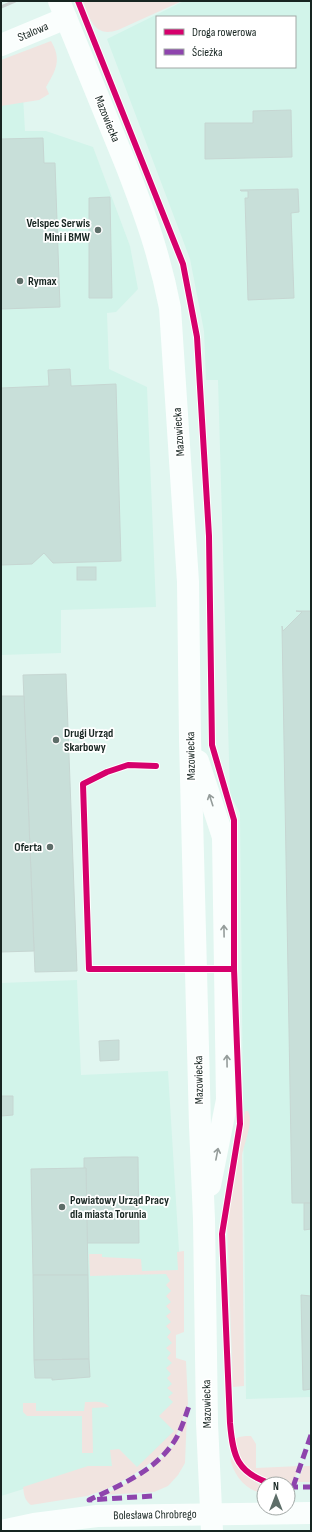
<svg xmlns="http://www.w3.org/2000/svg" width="312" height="1532" font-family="'Sofia Sans Condensed',sans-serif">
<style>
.built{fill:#d2f4ea;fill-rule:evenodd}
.green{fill:#f1e4e0}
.building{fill:#c8dfd9;stroke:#c6d6d2}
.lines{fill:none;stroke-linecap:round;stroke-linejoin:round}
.minor{stroke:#fafefd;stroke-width:22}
.rail{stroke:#ccd2d1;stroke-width:3}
.quiet{stroke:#8e44ad;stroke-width:5;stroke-dasharray:10 5;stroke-linecap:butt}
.cycleway-casing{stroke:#fff;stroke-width:8}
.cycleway{stroke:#d6006c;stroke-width:6}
.oneway{stroke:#949c9a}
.poi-dot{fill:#5e6e69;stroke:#fff;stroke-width:1.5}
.labels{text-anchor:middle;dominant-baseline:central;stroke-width:3.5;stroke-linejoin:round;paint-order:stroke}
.street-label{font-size:12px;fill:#172521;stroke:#fff}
.poi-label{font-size:12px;font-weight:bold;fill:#172521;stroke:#fff;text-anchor:start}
</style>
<rect width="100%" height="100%" fill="#e1f6f0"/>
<g class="built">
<path d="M184,1H311V1397L246,1399L240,813L230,794L218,380H206L204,331L190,259L107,39ZM157,17H295V67H157Z"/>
<path d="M1,75L23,96L25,131H46L93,147L130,246L138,289L116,312L107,313L109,369L147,387L156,607L61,610V653L1,655Z"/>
<path d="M77,980L81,1075L168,1071L183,1316L173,1324L176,1434L139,1470L91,1468L1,1496V983Z"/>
</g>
<g class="green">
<path d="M83,1H182L118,30C94,38 90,19 83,1Z"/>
<path d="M51,41C62,60 56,70 46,87L49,94L39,100L1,106V60Z"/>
<path d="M245,1111H248C254,1121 244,1144 242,1155L244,1386L233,1387L227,1223Z"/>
<path d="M184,1251V1332L176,1335V1358L186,1361L188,1404L179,1430L171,1444L156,1459L131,1476L107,1489L87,1496L31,1505C24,1500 24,1494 23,1487L88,1466H112L110,1450L119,1449L137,1467L174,1431L159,1416L173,1402L168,1397L173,1393L167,1388L172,1384L167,1378L171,1374L166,1368L172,1363L167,1358L171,1353L166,1348L172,1343L167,1337L171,1332L166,1326L171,1322L166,1316L171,1312L166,1306L171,1302L166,1296L171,1291L166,1285L170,1281L166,1274L90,1276L89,1254H102V1257L141,1259L142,1271L178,1270L177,1252Z"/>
<path d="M85,1402C93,1402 104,1400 109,1407L92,1408L93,1453H82V1416H27L23,1412V1403H36V1411H84Z"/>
<path d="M187,1414L185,1463L178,1475L168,1486L154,1492L104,1495C130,1481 155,1469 174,1445C180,1436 183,1424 187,1414Z"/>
<path d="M246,1436H251L256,1444V1468L300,1466L292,1484H279L269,1480L247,1468L239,1458L234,1440L239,1437Z"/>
<path d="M230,1457L246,1475L264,1488V1494C245,1490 233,1475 230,1457Z"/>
<path d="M304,1466H311V1482H297Z"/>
</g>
<g class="building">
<path d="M291,110L292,157L205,159V123H253V111Z"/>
<path d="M43,138L44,163H55L60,307L1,309V139Z"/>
<path d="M298,189L299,212L291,213L294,298L248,300L245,198H248V191H241L240,190Z"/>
<path d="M110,197L112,298H89V198Z"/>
<path d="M70,369L71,386L116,384L121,561L53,563L44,553L32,564L1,565V388L49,386L48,370Z"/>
<rect x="77" y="567" width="19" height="13"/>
<path d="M296,611H311V1203H292L282,626L283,631L302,612Z"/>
<path d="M66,674L77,971L35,972L23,675Z"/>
<path d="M1,696H24L34,951L1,952Z"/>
<path d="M119,1040V1060L100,1061L99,1041Z"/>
<path d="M1,1096H13V1115L1,1116Z"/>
<path d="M124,1157H138L139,1243H87L86,1168H84V1158Z"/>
<path d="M84,1168H86L88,1275H33L31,1169Z"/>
<path d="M304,1203H311V1229L304,1230Z"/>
<path d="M33,1275H88L89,1359L34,1360Z"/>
<path d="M301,1295L311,1296V1389L305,1390H303Z"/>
<path d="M89,1359L90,1377L52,1380V1378H35L34,1360Z"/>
</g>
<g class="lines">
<g class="minor">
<path d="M59,1C81,56 104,110 126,165C145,214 160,256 170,308L188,582L190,739L200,1126L204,1219L207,1423L212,1531"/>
<path d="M1,45L66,18"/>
<path d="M198,761L223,837L227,1100L210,1185"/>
<path d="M1,1531L34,1524L97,1516L311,1513"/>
</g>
<path class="rail" d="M1,7L15,1"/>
<g class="quiet">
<path d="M288,1487H311"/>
<path d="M293,1487L311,1435"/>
<path d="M152,1496L89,1500C118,1486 151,1473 171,1446C181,1433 185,1417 190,1403"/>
</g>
<g class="cycleway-casing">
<g id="cycleway">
<path d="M78,1L183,264L197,337L209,536L212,745L234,820V969H89L83,784L107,772L128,765L156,766"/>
<path d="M234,969L240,1124L222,1234L230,1423C233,1457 237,1473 272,1484"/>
</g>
</g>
<use href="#cycleway" class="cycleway"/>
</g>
<defs><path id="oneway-shaft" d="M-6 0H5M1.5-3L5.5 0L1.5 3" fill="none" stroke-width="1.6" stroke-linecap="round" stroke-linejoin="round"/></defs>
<g class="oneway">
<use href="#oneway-shaft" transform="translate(211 800) rotate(-108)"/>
<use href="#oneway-shaft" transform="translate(224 931) rotate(-91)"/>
<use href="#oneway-shaft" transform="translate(227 1061) rotate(-91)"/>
<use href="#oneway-shaft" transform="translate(217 1154) rotate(-79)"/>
</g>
<g class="poi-dot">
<circle cx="98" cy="230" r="4"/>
<circle cx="20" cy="281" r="4"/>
<circle cx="56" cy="740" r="4"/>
<circle cx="50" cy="847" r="4"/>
<circle cx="62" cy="1207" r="4"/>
</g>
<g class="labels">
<g class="street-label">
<text transform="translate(33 32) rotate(-23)">Stalowa</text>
<text transform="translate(107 119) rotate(68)">Mazowiecka</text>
<text transform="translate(179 432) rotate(-94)">Mazowiecka</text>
<text transform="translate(191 756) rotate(-91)">Mazowiecka</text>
<text transform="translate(199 1080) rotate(-91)">Mazowiecka</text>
<text transform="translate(207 1404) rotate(-91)">Mazowiecka</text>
<text transform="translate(155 1515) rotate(-1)">Bolesława Chrobrego</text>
</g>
<g class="poi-label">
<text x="90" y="223" text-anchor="end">Velspec Serwis<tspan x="90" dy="14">Mini i BMW</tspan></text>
<text x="28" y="281">Rymax</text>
<text x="64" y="733">Drugi Urząd<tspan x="64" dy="14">Skarbowy</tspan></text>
<text x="42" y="847" text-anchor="end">Oferta</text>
<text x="70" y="1200">Powiatowy Urząd Pracy<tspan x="70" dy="14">dla miasta Torunia</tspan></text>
</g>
</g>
<rect width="312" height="1532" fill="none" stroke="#172521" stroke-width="4"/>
<rect x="156" y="16" width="140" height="52" fill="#ffffff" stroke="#a2a8a6"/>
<rect x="164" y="29" width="20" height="6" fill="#d6006c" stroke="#a2a8a6"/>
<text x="192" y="36" font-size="12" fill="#172521">Droga rowerowa</text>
<rect x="164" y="49" width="20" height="6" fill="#8e44ad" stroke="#a2a8a6"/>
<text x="192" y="56" font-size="12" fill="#172521">Ścieżka</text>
<g transform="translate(276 1496)"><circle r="19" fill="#ffffff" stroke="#a2a8a6"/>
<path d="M0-3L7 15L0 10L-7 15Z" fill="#5e6e69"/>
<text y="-6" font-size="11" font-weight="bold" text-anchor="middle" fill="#172521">N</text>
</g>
</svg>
